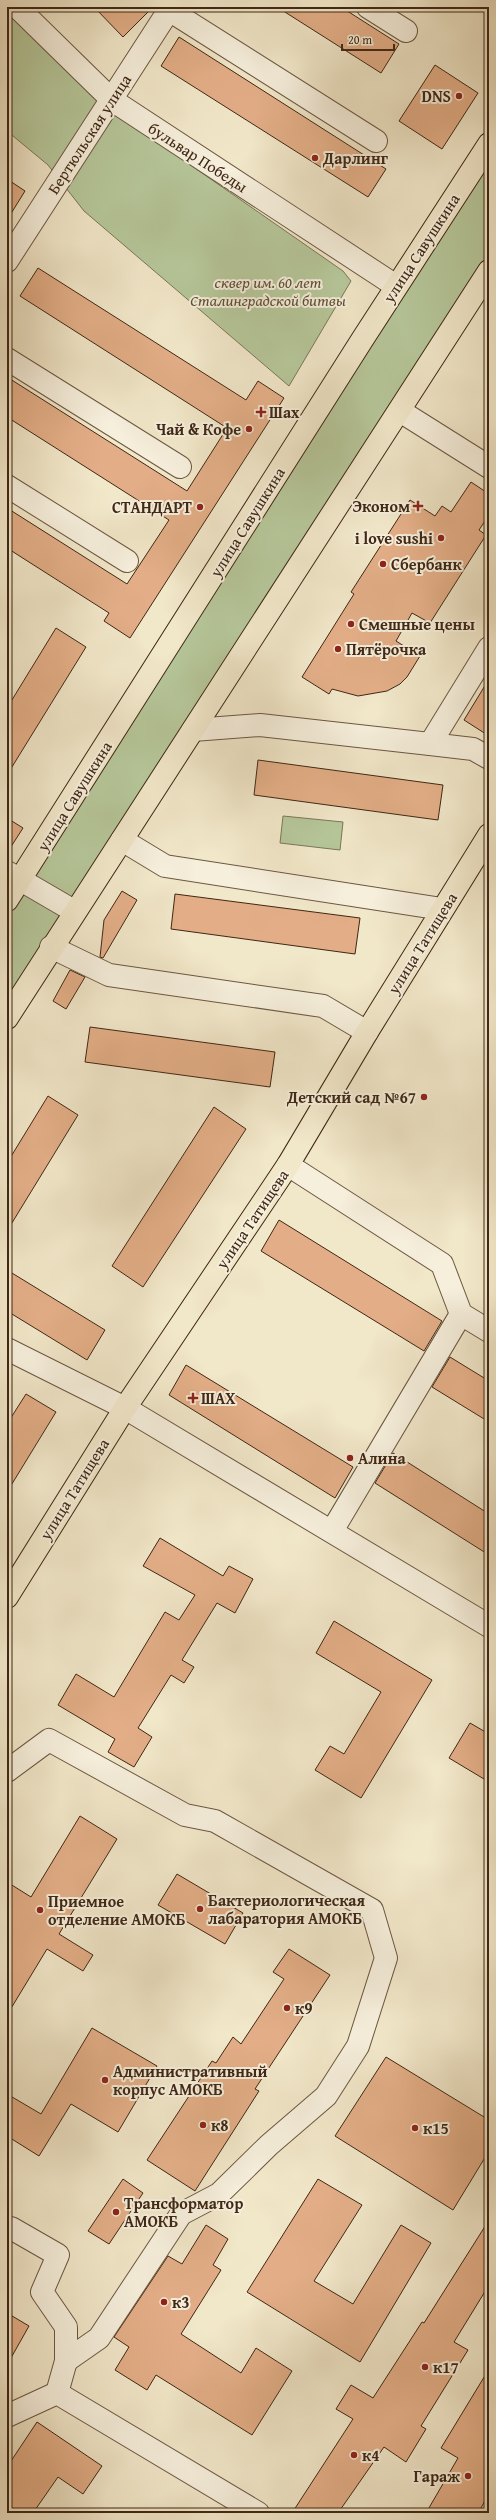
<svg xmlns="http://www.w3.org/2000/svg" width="496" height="2520" font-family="'Gentium Book Plus',serif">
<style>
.green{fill:#b6c79a;stroke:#7a7758}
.building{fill:#e3ae87;stroke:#3f2715}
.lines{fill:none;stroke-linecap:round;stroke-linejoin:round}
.minor-casing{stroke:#6c5742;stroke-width:24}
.major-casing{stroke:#3f2715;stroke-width:24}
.highway-casing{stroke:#3f2715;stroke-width:24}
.minor{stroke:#f6efdc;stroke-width:22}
.major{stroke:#f1e7c9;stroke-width:22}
.highway{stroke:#f1e7c9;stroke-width:22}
.poi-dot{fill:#8f2418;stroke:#f6efdc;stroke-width:1.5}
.labels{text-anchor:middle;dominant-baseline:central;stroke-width:4;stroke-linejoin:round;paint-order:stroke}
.poi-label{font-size:16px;font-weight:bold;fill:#3f2715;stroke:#f6efdc;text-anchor:start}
.street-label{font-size:16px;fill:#3f2715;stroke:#f6efdc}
.park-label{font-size:16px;font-style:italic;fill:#5d4f36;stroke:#f6efdc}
</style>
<rect width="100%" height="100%" fill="#f1e7c9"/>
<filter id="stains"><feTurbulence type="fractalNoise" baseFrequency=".005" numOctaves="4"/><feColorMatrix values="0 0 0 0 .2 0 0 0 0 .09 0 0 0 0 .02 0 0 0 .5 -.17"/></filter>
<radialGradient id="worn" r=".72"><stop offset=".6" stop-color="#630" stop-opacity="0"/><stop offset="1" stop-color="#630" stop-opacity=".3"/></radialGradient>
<g class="green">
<path d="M7,8L192,166L343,271L351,281L289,386L84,211L48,165L7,131Z"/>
<path d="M489,145V270L7,1018V903Z"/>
<path d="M283,816L343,822L340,850L280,843Z"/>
</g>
<g class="building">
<path d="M94,7H153L123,37Z"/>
<path d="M277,7H341L399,44L381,73Z"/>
<path d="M179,37L386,169L368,197L161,66Z"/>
<path d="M435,65L478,93L442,149L399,121Z"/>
<path d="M7,179L25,191L7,220Z"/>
<path d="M38,268L246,400L258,381L284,398L130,638L104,621L109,613L7,548V508L127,584L169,520L7,417V377L187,491L227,428L20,296Z"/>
<path d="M471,482L489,494V515L479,530L486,535L430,623L412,613L396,641L420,656L407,677L400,684L387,691L358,696L332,689L329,694L302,677L354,594L351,592L410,500L435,516L442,506L451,512Z"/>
<path d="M56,628L86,647L7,775V708Z"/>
<path d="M489,679V736L464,720Z"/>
<path d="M258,760L443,785L438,820L254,795Z"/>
<path d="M7,818L23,828L7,853Z"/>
<path d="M122,891L137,900L103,958L100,957L104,920Z"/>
<path d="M175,894L360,918L355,954L171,929Z"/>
<path d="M70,970L85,977L66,1009L53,1001Z"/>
<path d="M90,1027L275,1052L270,1087L85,1062Z"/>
<path d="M48,1096L78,1115L7,1231V1163Z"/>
<path d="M214,1107L246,1129L143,1287L112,1266Z"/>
<path d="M279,1220L442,1321L424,1351L261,1251Z"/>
<path d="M7,1270L105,1330L87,1360L7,1311Z"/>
<path d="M450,1357L489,1381V1422L432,1387Z"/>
<path d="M186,1365L353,1467L335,1498L169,1395Z"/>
<path d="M26,1394L56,1412L7,1492V1424Z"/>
<path d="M393,1453L489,1514V1555L375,1483Z"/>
<path d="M160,1538L223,1576L229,1566L253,1579L235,1613L217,1603L182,1660L194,1667L184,1683L171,1675L138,1728L152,1737L134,1767L108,1752L115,1739L58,1705L76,1674L114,1697L165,1612L179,1620L195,1595L143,1566Z"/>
<path d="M334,1621L432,1680L361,1798L315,1770L330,1746L344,1754L381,1692L316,1653Z"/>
<path d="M470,1723L489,1734V1782L449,1758Z"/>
<path d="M80,1816L117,1839L59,1934L93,1955L83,1971L47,1949L7,2015V1882L31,1897Z"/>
<path d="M177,1874L243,1913L225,1944L158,1905Z"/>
<path d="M289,1949L330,1975L255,2089L259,2091L195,2191L147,2160L212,2061L216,2063L233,2037L241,2044L284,1979L273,1972Z"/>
<path d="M92,2028L157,2066L118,2132L71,2104L39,2156L7,2136V2094L41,2114Z"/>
<path d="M386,2057L489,2120V2151L453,2210L335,2136Z"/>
<path d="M123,2179L143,2193L109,2244L88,2231Z"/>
<path d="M318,2179L362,2205L314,2281L353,2304L401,2225L431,2243L360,2362L247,2292Z"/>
<path d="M489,2220V2285L454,2342L468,2350L421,2426L426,2429L406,2462L384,2447L338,2513H292L353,2419L336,2409L351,2385L373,2398L422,2322L424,2323Z"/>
<path d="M206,2225L228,2239L213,2265L221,2270L181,2334L241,2373L256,2348L292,2371L252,2435L156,2375L147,2390L115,2370L129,2347L114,2337L168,2256L182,2264Z"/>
<path d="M7,2313L29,2326L7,2365Z"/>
<path d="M489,2369V2494L478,2513H426L458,2458L441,2448Z"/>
<path d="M37,2422L102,2466L83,2494L58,2477L33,2513H7V2467Z"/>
</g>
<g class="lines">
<g class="minor-casing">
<g id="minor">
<path d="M17,7L112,100L396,286"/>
<path d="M368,7L406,31"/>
<path d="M169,10L376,141"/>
<path d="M7,261L171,7"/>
<path d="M7,359L180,467"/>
<path d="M400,411L489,467"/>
<path d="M7,486L127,561"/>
<path d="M489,648L430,744L473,749L489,758"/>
<path d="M193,730L260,725L430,744"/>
<path d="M122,840L165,866L442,909"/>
<path d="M7,872L74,911"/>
<path d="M51,947L109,975L323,1006L367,1032"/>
<path d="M288,1165L442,1264L461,1314L489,1331"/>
<path d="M7,1349L125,1408L489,1626"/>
<path d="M332,1531L461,1314"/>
<path d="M7,1771L49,1740L185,1815L215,1821L372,1910L386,1958L358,2046L326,2096L269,2145L219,2194L181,2214L99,2338L66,2361"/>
<path d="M7,2230L11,2228L58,2255L42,2292L66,2327V2361L57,2393"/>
<path d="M7,2416L57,2393L258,2513"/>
</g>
</g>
<g class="major-casing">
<path id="major" d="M7,1597L125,1408L288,1165L367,1032L489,835"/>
</g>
<g class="highway-casing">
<g id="highway">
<path d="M7,900L362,340L489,144"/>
<path d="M7,1018L489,271"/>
</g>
</g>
<use href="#minor" class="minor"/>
<use href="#major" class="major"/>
<use href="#highway" class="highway"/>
</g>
<g class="poi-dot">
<circle cx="459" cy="96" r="4"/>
<circle cx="315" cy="158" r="4"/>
<path d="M259 406h4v4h4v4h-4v4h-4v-4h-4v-4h4z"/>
<circle cx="249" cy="429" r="4"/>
<path d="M416 500h4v4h4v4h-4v4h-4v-4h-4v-4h4z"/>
<circle cx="200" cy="507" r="4"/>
<circle cx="441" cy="538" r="4"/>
<circle cx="383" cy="564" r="4"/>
<circle cx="351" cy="624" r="4"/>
<circle cx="338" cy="649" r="4"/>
<circle cx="424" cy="1097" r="4"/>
<path d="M191 1392h4v4h4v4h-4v4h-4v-4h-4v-4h4z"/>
<circle cx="350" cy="1458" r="4"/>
<circle cx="200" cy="1909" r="4"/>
<circle cx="40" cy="1910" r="4"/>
<circle cx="287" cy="2008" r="4"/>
<circle cx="105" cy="2080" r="4"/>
<circle cx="203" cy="2125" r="4"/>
<circle cx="415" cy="2128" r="4"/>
<circle cx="116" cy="2212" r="4"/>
<circle cx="164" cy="2302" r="4"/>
<circle cx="425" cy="2367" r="4"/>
<circle cx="354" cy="2455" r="4"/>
<circle cx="468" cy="2476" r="4"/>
</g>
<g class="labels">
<g class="poi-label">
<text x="451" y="96" text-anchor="end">DNS</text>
<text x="323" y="158">Дарлинг</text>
<text x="269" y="412">Шах</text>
<text x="241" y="429" text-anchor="end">Чай &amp; Кофе</text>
<text x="410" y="506" text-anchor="end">Эконом</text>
<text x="192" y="507" text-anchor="end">СТАНДАРТ</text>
<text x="433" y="538" text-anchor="end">i love sushi</text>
<text x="391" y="564">Сбербанк</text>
<text x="359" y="624">Смешные цены</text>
<text x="346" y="649">Пятёрочка</text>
<text x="416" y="1097" text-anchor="end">Детский сад №67</text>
<text x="201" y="1398">ШАХ</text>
<text x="358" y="1458">Алина</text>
<text x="208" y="1900">Бактериологическая<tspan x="208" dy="18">лабаратория АМОКБ</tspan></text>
<text x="48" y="1901">Приемное<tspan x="48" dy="18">отделение АМОКБ</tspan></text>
<text x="295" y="2008">к9</text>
<text x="113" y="2071">Административный<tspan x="113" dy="18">корпус АМОКБ</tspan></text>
<text x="211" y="2125">к8</text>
<text x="423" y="2128">к15</text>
<text x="124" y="2203">Трансформатор<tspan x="124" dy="18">АМОКБ</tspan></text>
<text x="172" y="2302">к3</text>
<text x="433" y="2367">к17</text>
<text x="362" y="2455">к4</text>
<text x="460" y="2476" text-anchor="end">Гараж</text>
</g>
<g class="street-label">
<text transform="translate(89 134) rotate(-57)">Бертюльская улица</text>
<text transform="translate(198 157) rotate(33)">бульвар Победы</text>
<text transform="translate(421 248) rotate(-57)">улица Савушкина</text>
<text transform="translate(247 522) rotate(-58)">улица Савушкина</text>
<text transform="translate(74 796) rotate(-58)">улица Савушкина</text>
<text transform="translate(422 943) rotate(-58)">улица Татищева</text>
<text transform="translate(252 1219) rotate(-56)">улица Татищева</text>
<text transform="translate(74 1489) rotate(-58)">улица Татищева</text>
</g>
<g class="park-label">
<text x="268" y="282">сквер им. 60 лет<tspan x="268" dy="18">Сталинградской битвы</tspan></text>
</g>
</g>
<rect width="496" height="2520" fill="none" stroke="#f1e7c9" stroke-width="24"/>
<rect x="8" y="8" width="480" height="2504" fill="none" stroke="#3f2715" stroke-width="2"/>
<rect x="12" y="12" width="472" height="2496" fill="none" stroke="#3f2715"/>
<path d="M342 44v6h52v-6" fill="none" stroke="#3f2715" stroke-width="2"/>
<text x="348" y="44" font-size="12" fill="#3f2715" stroke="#f6efdc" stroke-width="3" paint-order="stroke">20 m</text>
<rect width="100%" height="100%" filter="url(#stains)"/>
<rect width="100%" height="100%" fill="url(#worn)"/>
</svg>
